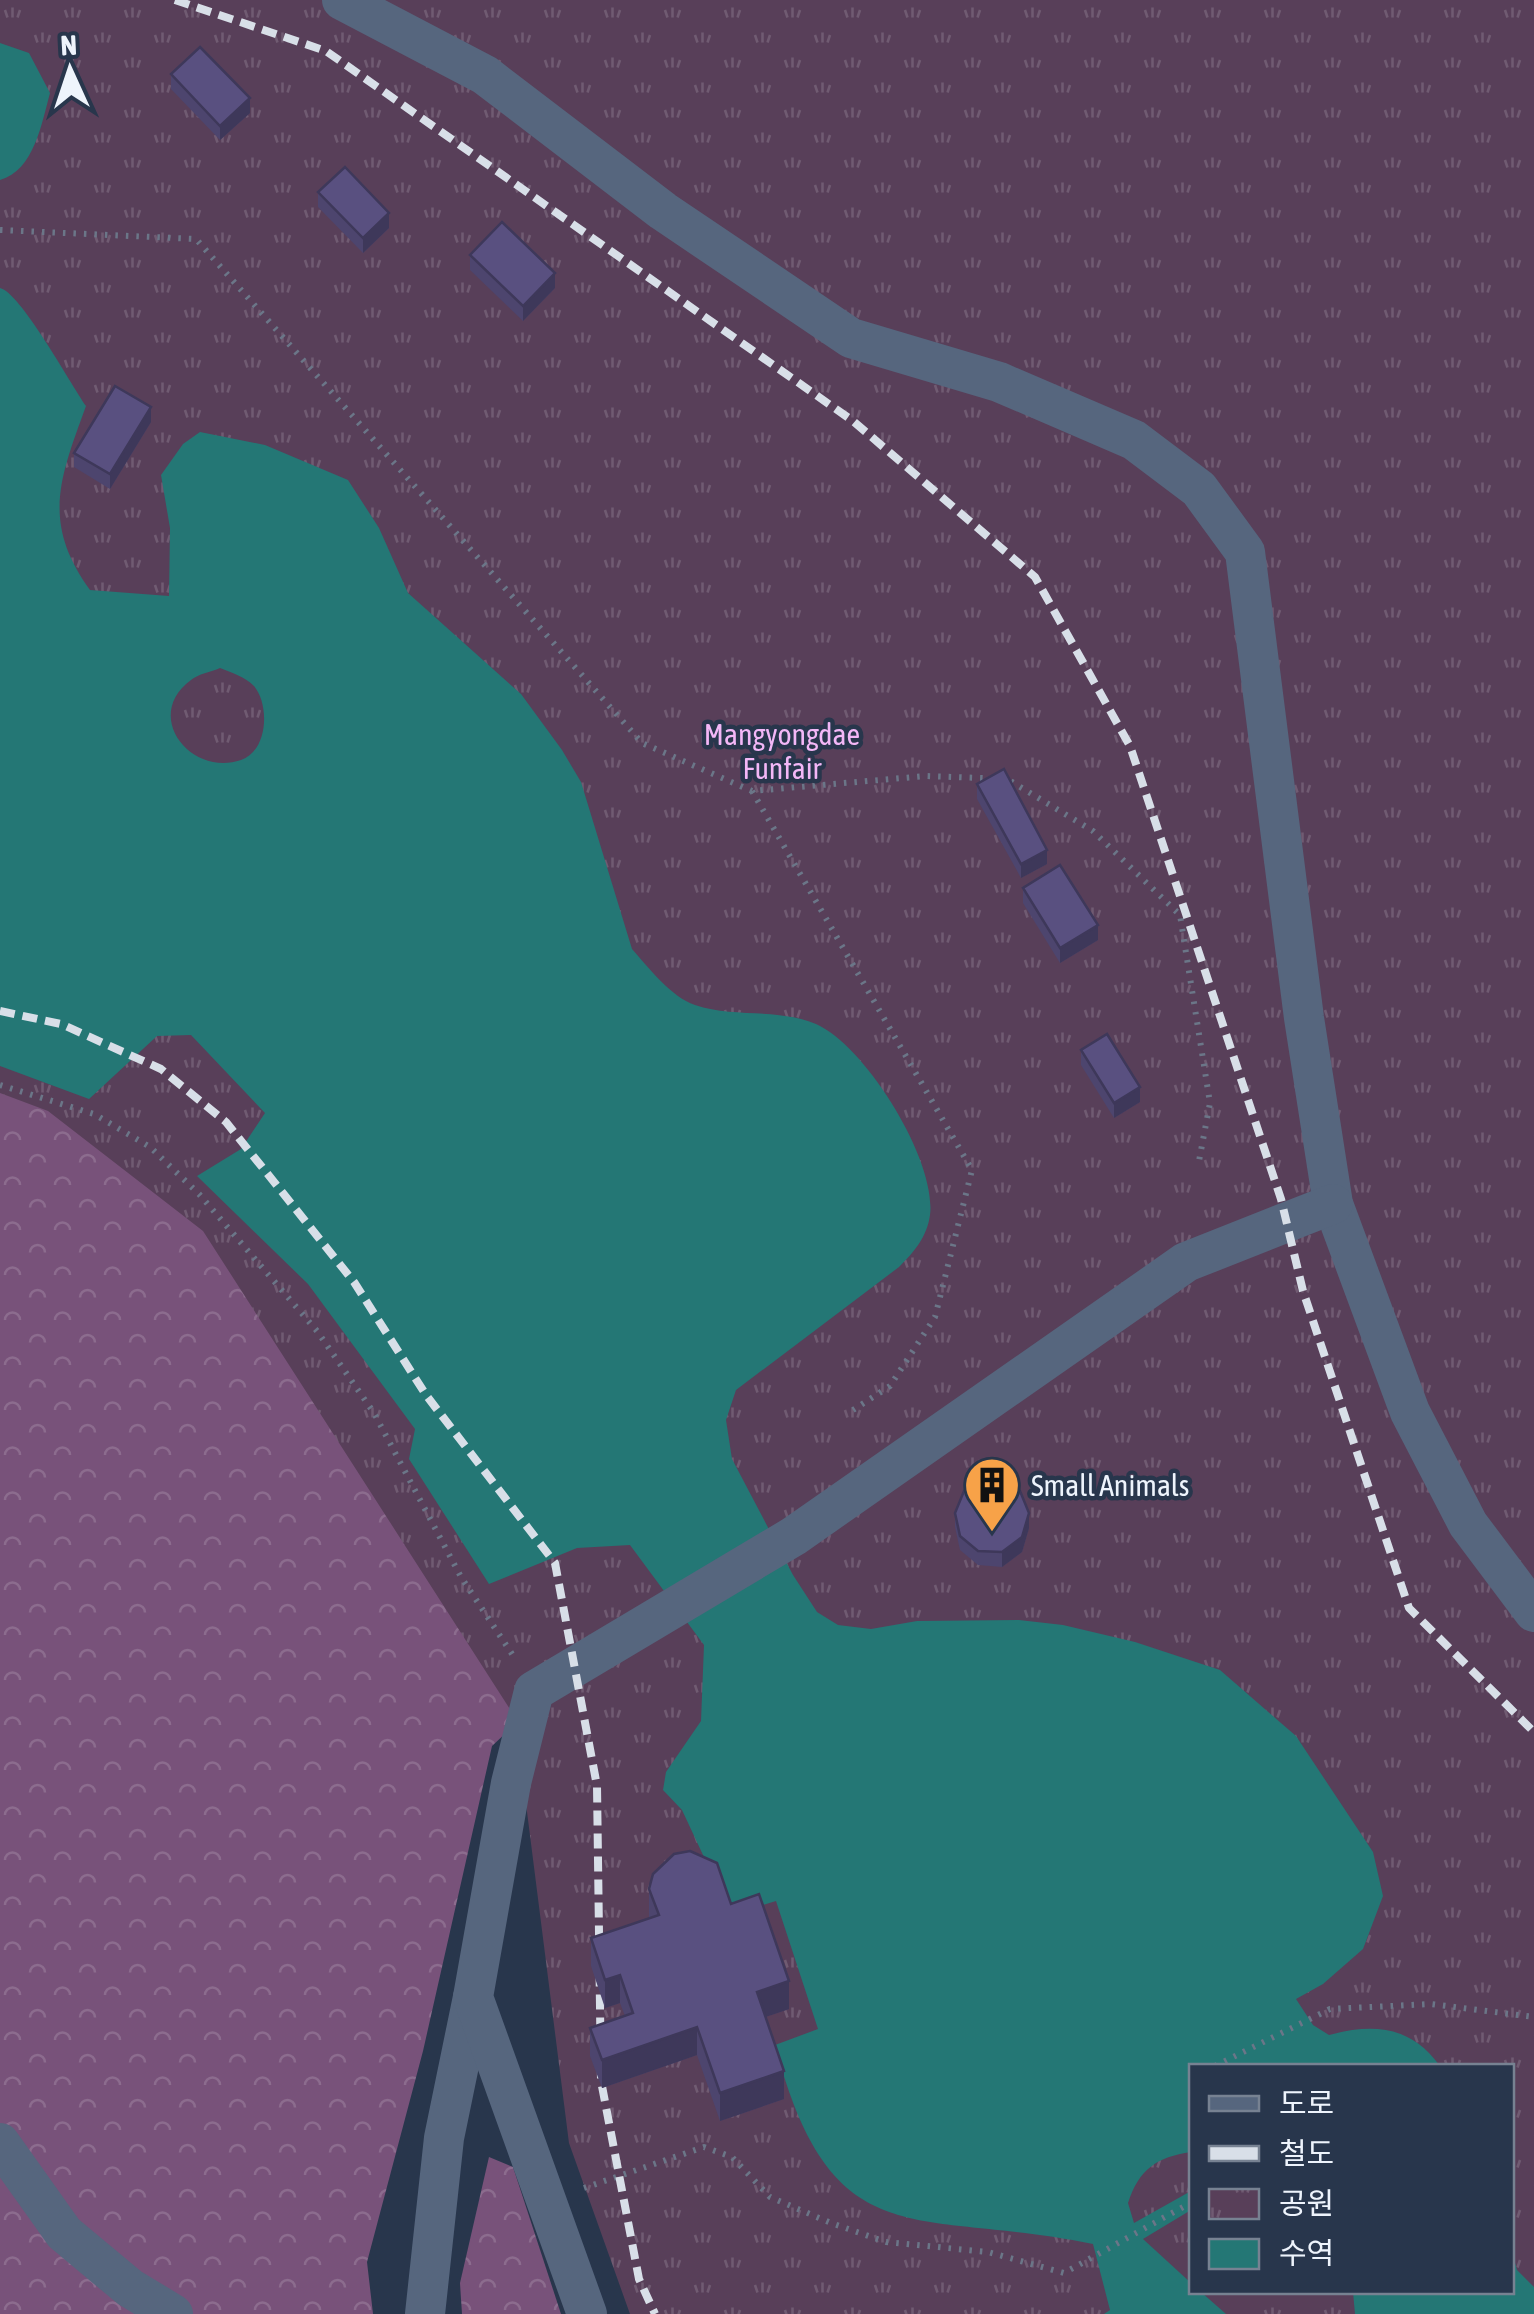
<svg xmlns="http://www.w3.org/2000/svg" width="1534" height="2314" font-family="'Asap Condensed','Noto Sans KR',sans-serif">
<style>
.forest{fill:url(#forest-crowns)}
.park{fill:url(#park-tufts);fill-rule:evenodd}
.water{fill:#247775;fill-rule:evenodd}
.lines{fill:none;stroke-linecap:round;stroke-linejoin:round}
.path{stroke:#6b7688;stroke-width:6;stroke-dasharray:2.5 8;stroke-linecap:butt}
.minor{stroke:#56667e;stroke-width:40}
.rail{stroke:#d8dfe8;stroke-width:8;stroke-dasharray:15 8;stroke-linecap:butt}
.wall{fill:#4d456e}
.shaded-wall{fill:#3e385a}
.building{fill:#595080;stroke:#3e385a;stroke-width:2.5}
.labels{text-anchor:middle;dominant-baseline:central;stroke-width:9;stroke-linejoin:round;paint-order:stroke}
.park-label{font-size:30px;fill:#f3b7f7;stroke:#28364c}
.poi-label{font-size:30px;fill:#eef4fc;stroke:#28364c;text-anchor:start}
</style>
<defs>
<pattern id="forest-crowns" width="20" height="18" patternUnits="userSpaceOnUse" patternTransform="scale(2.5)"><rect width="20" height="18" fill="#78527a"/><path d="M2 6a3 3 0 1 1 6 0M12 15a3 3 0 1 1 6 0" fill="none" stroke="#8c6c8e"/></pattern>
<pattern id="park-tufts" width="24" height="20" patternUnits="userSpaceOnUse" patternTransform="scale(2.5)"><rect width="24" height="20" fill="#583f59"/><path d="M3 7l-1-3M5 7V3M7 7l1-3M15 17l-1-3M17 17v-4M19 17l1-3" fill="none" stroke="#705b72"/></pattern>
</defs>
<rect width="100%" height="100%" fill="#28364c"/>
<g class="forest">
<path d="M0,1078L19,1085L208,1221L531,1709L492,1746L423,2051L367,2262L373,2314H179L132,2285L0,2138Z"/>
<path d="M0,2154L162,2314H0Z"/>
<path d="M489,2157L513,2167L561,2314H462L460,2283Z"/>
</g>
<path class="park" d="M0,0H1534V2314H630L569,2143L515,1717L203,1231L48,1111L0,1093ZM1192,2066H1512V2292H1192Z"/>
<g class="water">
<path d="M0,43L29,53L50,93C42,122 34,171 0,180Z"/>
<path d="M0,288C20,292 70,383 86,406C60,478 41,522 90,590L169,596L170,528L161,475L183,444L200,432L265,445L348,480L379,528L408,593L521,694L562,750L581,782L632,949C648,967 671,997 695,1005C733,1018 778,1008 816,1024C866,1046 937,1161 930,1215C927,1237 914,1252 899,1267L736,1390L726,1420L732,1459L793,1575L817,1612L838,1625L871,1629L917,1621L1019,1620L1063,1625L1135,1642L1220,1670L1296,1736L1373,1852L1383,1896L1363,1949L1323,1984L1296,1999L1313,2025L1329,2035C1374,2023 1411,2026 1440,2066H1192L1191,2152C1157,2157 1139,2169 1128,2203L1134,2223L1191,2191V2210L1143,2239L1191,2283L1192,2292H1201L1226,2314H1104L1110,2310L1093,2244C917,2207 832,2262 775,2045L818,2029L776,1901L731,1915L682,1810L663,1790L666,1772L701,1721L704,1645L630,1545L577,1548L489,1584L409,1459L415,1429L308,1284L197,1176L241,1149L265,1113L191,1035L157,1036L89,1099L0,1066ZM220,668C232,673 244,676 254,686C270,705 268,751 241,760C191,777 142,716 191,680C198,674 211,672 220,668Z"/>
<path d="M1512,2252L1517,2270L1534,2287V2314H1355L1353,2292H1512Z"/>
</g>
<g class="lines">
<g class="path">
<path d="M0,230L196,239L642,743L752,791L926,776L1007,779L1093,831L1180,915L1210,1103L1199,1161"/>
<path d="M752,791L972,1170L935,1317L890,1386L853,1410"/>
<path d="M0,1085L94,1114L150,1147L199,1194L317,1331L374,1413L461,1577L514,1657"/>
<path d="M1215,2066L1330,2009L1431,2004L1534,2017"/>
<path d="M584,2188L704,2147L732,2157L770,2197L831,2223L886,2242L988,2252L1064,2273L1192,2202"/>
</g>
<g class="minor">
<path d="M342,0L485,75L663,211L851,338L999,382L1134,440L1199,489L1245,552L1304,1018L1333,1204L1410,1412L1468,1524L1534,1612"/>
<path d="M0,2143L64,2233L130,2288L173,2314"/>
<path d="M425,2314L444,2138L473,1997"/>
<path d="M587,2314L473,1997L511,1783L534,1691L794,1536L1186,1262L1333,1204"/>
</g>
<g class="rail">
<path d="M175,0L326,51L853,421L1035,577L1130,746L1281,1199L1303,1291L1409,1608L1534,1732"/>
<path d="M0,1011L61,1024L161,1069L226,1122L354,1282L426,1395L555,1563L597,1786L601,2081L639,2279L655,2314"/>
</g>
</g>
<g class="wall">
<path d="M171,74L250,113L220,140L171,89Z"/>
<path d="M318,192L389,228L363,253L318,207Z"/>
<path d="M470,255L555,288L523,321L470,270Z"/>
<path d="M151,422L110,489L74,467V453Z"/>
<path d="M977,784L1047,864L1021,878L977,799Z"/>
<path d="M1023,888L1098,940L1060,963L1023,903Z"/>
<path d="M1081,1050L1140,1102L1114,1118L1081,1065Z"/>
<path d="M955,1513L1029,1528L1022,1552L1002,1567L978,1565L960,1550L955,1527Z"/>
<path d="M649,1889L731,1904L789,2009L765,2017L784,2099L720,2121L697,2055L602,2088L590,2056V2028L625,2016L620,2003L605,2008L591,1966V1938L649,1918Z"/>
</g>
<g class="shaded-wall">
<path d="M250,98V113L220,140V126Z"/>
<path d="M389,213V228L363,253V238Z"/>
<path d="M555,273V288L523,321V306Z"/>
<path d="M151,407V422L110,489V474Z"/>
<path d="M1047,850V864L1021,878V864Z"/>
<path d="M1098,925V940L1060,963V948Z"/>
<path d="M1140,1087V1102L1114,1118V1103Z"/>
<path d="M1029,1513V1528L1022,1552L1002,1567V1552Z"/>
<path d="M620,1975V2003L605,2008V1980Z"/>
<path d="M789,1981V2009L757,2020V1992Z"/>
<path d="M697,2027V2055L602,2088V2060Z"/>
<path d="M784,2071V2099L720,2121V2093Z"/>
</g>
<g class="building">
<path d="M200,47L250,98L220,126L171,74Z"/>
<path d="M345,167L389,213L363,238L318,192Z"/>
<path d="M502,222L555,273L523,306L470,255Z"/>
<path d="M115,386L151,407L110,474L74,453Z"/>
<path d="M1004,769L1047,850L1021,864L977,784Z"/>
<path d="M1060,865L1098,925L1060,948L1023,888Z"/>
<path d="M1107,1034L1140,1087L1114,1103L1081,1050Z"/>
<path d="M998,1479L1020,1491L1029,1513L1022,1537L1002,1552L978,1551L960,1536L955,1513L964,1491L974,1484Z"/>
<path d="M690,1851L717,1863L731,1904L759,1894L789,1981L757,1992L784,2071L720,2093L697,2027L602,2060L590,2028L633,2013L620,1975L605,1980L591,1938L659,1915L649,1889L653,1874L674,1854Z"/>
</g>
<defs>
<g id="building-pin" transform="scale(2.875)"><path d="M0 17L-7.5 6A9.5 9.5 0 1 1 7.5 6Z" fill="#f7a248" stroke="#28364c"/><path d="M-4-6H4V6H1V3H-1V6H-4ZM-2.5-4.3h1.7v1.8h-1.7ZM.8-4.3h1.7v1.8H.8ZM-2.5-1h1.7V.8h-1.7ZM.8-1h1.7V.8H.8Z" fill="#111"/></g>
</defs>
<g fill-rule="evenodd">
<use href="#building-pin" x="992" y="1485"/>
</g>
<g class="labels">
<g class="park-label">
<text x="782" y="734">Mangyongdae<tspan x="782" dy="34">Funfair</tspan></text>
</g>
<g class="poi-label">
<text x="1031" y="1485">Small Animals</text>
</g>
</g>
<rect x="1189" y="2064" width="325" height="230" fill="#28364c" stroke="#778292" stroke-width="2.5"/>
<rect x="1209" y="2096" width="50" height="15" fill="#56667e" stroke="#778292" stroke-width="2.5"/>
<text x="1279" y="2114" font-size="30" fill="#eef4fc">도로</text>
<rect x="1209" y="2146" width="50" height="15" fill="#d8dfe8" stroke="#778292" stroke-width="2.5"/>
<text x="1279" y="2164" font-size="30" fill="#eef4fc">철도</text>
<rect x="1209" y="2189" width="50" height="30" fill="url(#park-tufts)" stroke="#778292" stroke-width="2.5"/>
<text x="1279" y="2214" font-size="30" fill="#eef4fc">공원</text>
<rect x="1209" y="2239" width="50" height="30" fill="#247775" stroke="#778292" stroke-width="2.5"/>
<text x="1279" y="2264" font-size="30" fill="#eef4fc">수역</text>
<g transform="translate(70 70) rotate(357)" stroke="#28364c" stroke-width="8" paint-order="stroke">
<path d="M0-8L18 38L0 25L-18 38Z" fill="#eef4fc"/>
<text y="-15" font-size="28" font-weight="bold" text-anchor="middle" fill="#eef4fc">N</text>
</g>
</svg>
